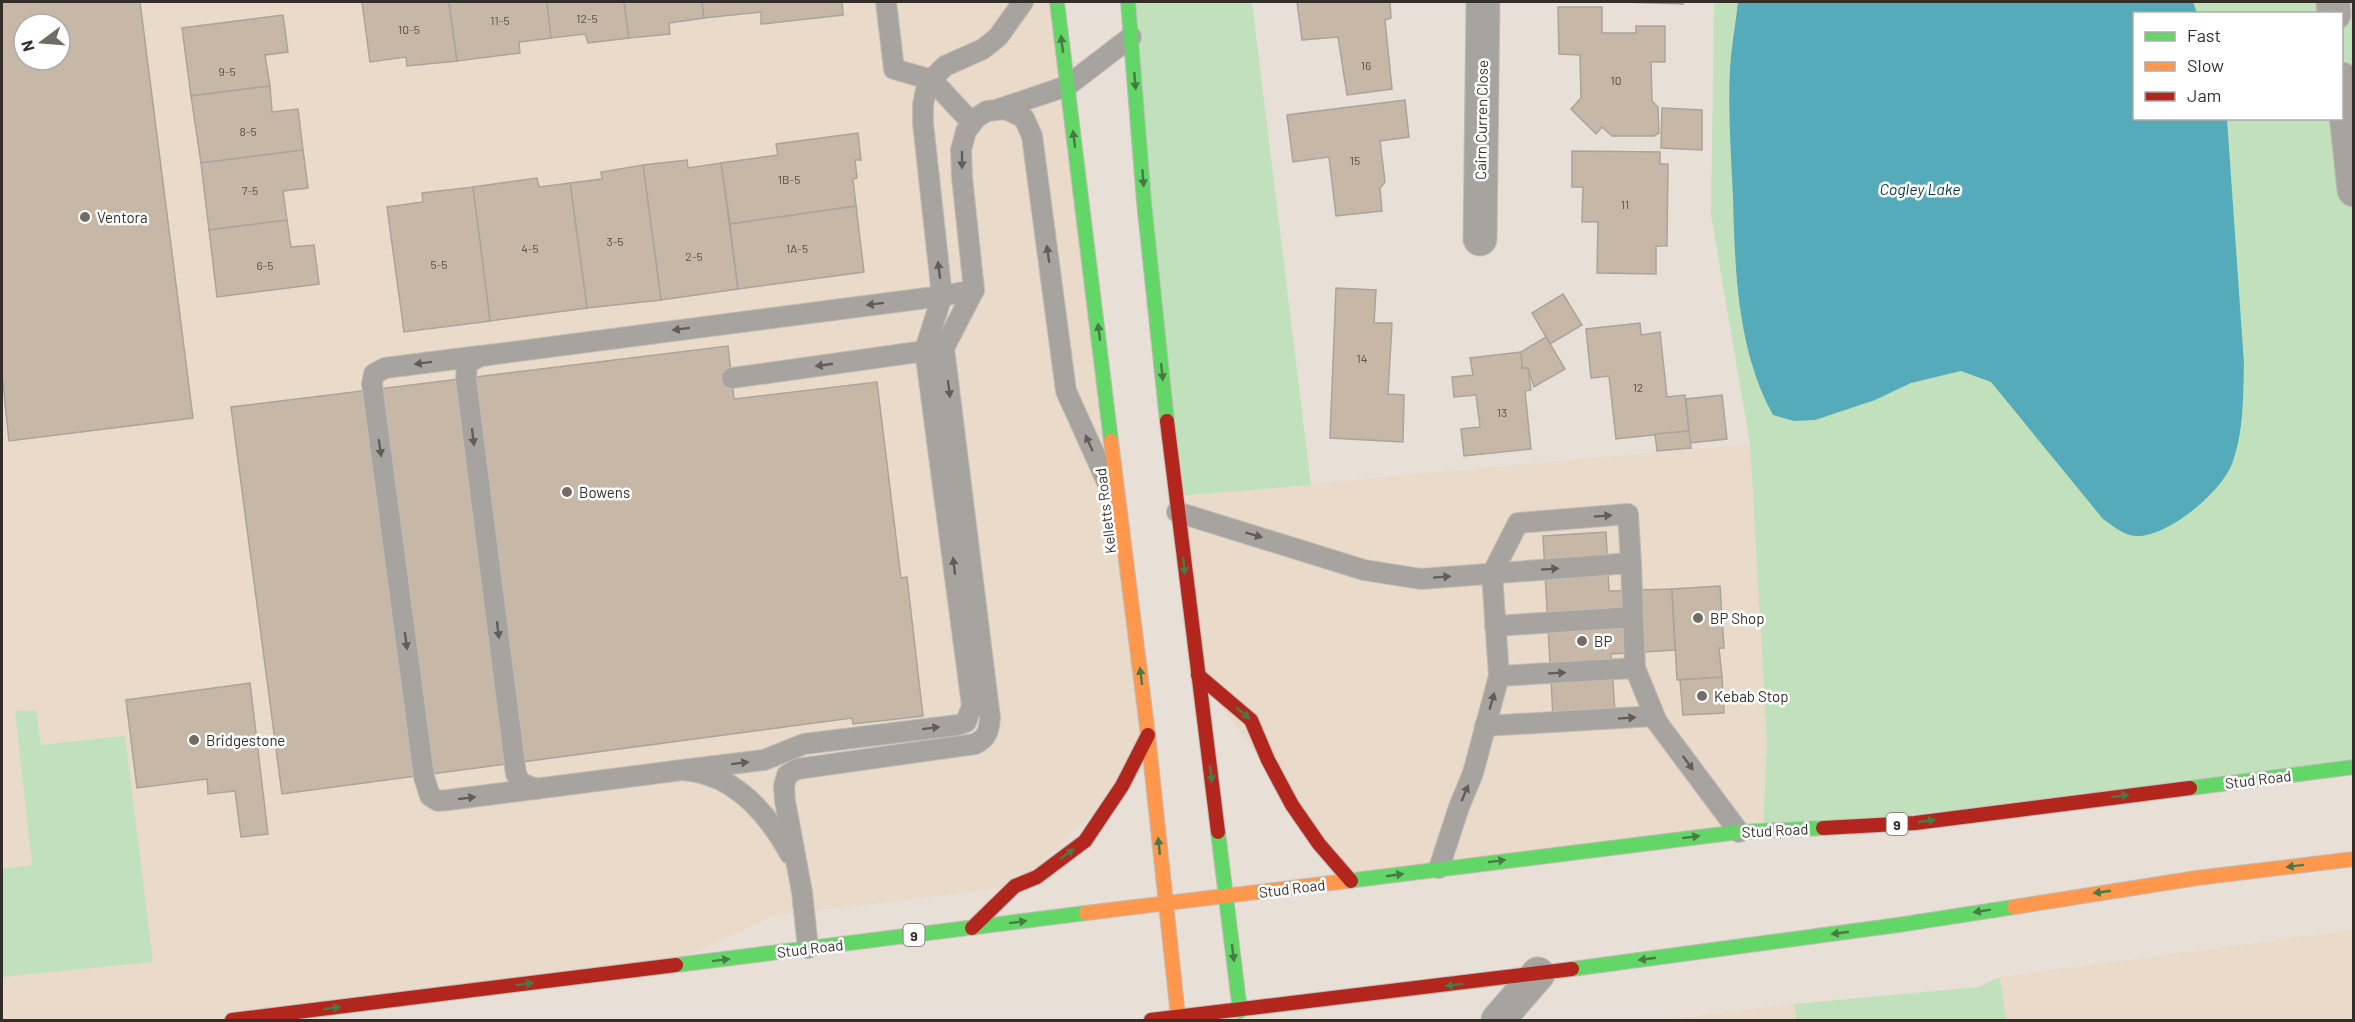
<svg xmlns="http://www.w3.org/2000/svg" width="2355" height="1022" font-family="Barlow,sans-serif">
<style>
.built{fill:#e9dac9;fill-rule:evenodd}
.green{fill:#c1e1bd;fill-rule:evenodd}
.water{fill:#56abba}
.building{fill:#c6b7a7;stroke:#aaa49d;stroke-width:1.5;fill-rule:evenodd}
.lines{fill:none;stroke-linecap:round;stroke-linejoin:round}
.lane-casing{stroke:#c2bcb5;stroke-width:22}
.street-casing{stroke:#c2bcb5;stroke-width:35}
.fast-casing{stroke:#c2bcb5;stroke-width:16}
.slow-casing{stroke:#c2bcb5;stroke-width:16}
.jam-casing{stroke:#c2bcb5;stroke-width:16}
.lane{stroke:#a7a4a0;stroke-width:20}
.street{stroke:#a7a4a0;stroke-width:33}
.fast{stroke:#63d668;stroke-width:14}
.slow{stroke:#ff974d;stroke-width:14}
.jam{stroke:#b3261e;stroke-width:14}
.oneway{fill:#497a45}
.oneway2{fill:#625d58}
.poi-dot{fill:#736c65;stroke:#fff;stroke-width:2}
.labels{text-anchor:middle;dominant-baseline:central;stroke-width:5;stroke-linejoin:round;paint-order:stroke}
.number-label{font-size:12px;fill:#585048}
.shield{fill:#fff;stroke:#716d68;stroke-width:1.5}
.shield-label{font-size:14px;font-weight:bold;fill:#342e28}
.street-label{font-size:15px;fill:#342e28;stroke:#fff}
.poi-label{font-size:15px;fill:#342e28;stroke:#fff;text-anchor:start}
.water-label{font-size:16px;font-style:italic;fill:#033843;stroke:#fff}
</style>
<rect width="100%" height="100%" fill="#e8dfd6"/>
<g class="built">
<path d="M2,2H1057L1148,735L1122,786L1015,886L773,916L663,967L233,1020H2ZM24,24H60V60H24Z"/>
<path d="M1750,444L1767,742L1763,831L1351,881L1198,675L1176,496Z"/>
<path d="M2353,930V1020H2006L2000,977Z"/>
<path d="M1794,1004L1797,1020H1663Z"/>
</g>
<g class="green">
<path d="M1128,2H1252L1311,485L1176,496Z"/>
<path d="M1714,2H2353V767L1763,831L1767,742L1750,444L1711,215ZM2134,14H2342V118H2134Z"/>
<path d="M36,710L41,745L125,736L153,962L2,977V869L32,865L15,711Z"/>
<path d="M2000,977L2006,1020H1797L1794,1004L1978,987Z"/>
</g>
<path class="water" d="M1738,2H2193L2197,13L2134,14V118L2227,119L2244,364C2243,397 2244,432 2232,464C2221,492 2171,534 2140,536C2125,537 2115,527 2103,519L1991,382L1961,371L1911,383L1875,400L1815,420L1794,421L1773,415C1737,349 1735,271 1733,197C1731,151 1727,102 1731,56C1733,38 1736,20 1738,2Z"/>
<g class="building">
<path d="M2,2H140L193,418L9,441L2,374ZM24,24H60V60H24Z"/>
<path d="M362,2H449L457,61L407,66L406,57L370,62Z"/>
<path d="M449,2H547L551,38L519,42L520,53L457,61Z"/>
<path d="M547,2H624L629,38L588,43L585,34L551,38Z"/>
<path d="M624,2H702L704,18L669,23L670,34L629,38Z"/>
<path d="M702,2H842L843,15L761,24V12L704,18Z"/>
<path d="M1297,2H1390L1391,18L1385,20L1392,89L1347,95L1338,37L1302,40Z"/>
<path d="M1621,2H1683V4Z"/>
<path d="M1558,7H1602V33H1636V26H1665V62H1651L1652,101L1658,107L1659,133L1654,136H1612L1602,127L1596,134L1571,109L1581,98L1580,55L1559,54Z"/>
<path d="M283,15L288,52L265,55L270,86L191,96L182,28Z"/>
<path d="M270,86L272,112L298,109L303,150L201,163L191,96Z"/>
<path d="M1405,100L1409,137L1380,141L1385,182L1380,188L1382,211L1336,216L1329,157L1293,162L1287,115Z"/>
<path d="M1662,108L1702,110V150L1661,148Z"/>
<path d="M858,133L861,160H855L857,178L853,179L856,206L730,224L721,163L778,155L776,144Z"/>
<path d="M303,150L308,188L283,191L287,220L209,230L201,163Z"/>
<path d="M1572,151L1660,152V164H1668L1667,246H1656V274L1597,273L1598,222H1582L1583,187H1572Z"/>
<path d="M687,160L688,168L721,163L738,289L661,300L643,165Z"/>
<path d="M643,165L661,300L587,308L570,183L602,179L601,172Z"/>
<path d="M537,178L539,187L570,183L587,308L490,321L473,187Z"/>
<path d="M473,187L490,321L404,332L387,207L423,202L422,193Z"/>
<path d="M856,206L864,272L738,289L730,224Z"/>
<path d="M287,220L291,247L314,245L319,284L217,297L209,230Z"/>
<path d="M1336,288L1376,290L1374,323H1392L1388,394L1404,395L1403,442L1330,438Z"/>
<path d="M1563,294L1582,325L1550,344L1532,313Z"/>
<path d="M1640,323L1641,335L1660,332L1667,397L1685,395L1689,431L1616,439L1609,376L1591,378L1586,329Z"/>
<path d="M1546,337L1565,369L1534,387L1528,368H1522L1521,352Z"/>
<path d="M728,346L734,399L877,382L901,578L907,577L923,716L853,724L852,718L282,794L231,407Z"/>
<path d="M1521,352L1522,368H1528L1531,390L1525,391L1531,449L1464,456L1461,429L1480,427L1476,395L1454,397L1452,377L1473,375L1470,358Z"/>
<path d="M1722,395L1727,439L1690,443L1686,399Z"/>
<path d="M1689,431L1691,448L1657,451L1655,434Z"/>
<path d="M1606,532L1609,591L1672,589L1675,650L1611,654L1615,713L1553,717L1543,536Z"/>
<path d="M1720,586L1724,648H1719L1722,677L1677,680L1672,589Z"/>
<path d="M1722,677L1724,713L1683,715L1680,680Z"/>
<path d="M250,683L268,834L241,837L235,791L208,794L207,779L137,788L126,700Z"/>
</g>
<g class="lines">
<g class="lane-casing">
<g id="lane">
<path d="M886,2L894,69L932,80L972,123"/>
<path d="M999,109L1067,86L1131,37"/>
<path d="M479,356L385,368L374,374L372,384L424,777L430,796L438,801L448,800L682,770C733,773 767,812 790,854"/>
<path d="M732,378L939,349"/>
<path d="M1177,512L1364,570L1421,579L1631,563L1635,668"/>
<path d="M1495,626L1633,617"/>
<path d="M1499,676L1635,668L1657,722L1739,832"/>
<path d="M1485,726L1654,716"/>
<path d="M682,770L764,760L804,744L958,725L966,722L972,706L925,350L942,296L923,123V105L926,90L936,75L945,66L983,49L998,37L1023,2"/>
<path d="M537,789L521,783L516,774L466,379L467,363L481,356L942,296L974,290"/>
<path d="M1439,868L1459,807L1473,773L1499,676L1492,574L1518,523L1628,514L1631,563"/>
<path d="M808,948L802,892L785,801L784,786L787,775L797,769L975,744C987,738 989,731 990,718L944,348L974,290L962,177L961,150L966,131L976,118L987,111L1006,109L1024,118L1032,136L1066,391L1107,482"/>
</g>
</g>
<g class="street-casing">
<g id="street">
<path d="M2333,2L2334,14"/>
<path d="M2342,79L2354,190"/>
<path d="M1480,239L1483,2"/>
<path d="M1498,1020L1538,974"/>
</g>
</g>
<g class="fast-casing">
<g id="fast">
<path d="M1057,2L1111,441"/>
<path d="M1128,2L1144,202L1167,421"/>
<path d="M2190,788L2354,767"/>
<path d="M1218,832L1240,1011"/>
<path d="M1347,881L1739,832L1823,828"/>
<path d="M676,965L1086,913"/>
<path d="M1572,969L1898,925L2014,907"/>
</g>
</g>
<g class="slow-casing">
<g id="slow">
<path d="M1111,441L1148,735L1178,1016"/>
<path d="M2014,907L2197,878L2354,859"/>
<path d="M1086,913L1347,881"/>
</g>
</g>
<g class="jam-casing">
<g id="jam">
<path d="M1167,421L1218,832"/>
<path d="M1198,675L1251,720L1268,760L1292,805L1319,844L1351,881"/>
<path d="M1823,828L1915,823L2190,788"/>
<path d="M972,928L1015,886L1037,877L1085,841L1122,786L1148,735"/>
<path d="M232,1020L676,965"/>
<path d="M1151,1020L1572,969"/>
</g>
</g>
<use href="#lane" class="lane"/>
<use href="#street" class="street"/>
<use href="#fast" class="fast"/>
<use href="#slow" class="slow"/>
<use href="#jam" class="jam"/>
</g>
<defs><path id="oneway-solid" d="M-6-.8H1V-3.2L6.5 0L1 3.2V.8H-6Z" transform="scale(1.5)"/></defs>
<g class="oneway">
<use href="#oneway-solid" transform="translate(1062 44) rotate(-97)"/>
<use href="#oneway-solid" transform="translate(1135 81) rotate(85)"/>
<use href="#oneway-solid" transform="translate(1074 139) rotate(-97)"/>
<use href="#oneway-solid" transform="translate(1143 178) rotate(86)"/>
<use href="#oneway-solid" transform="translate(1099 332) rotate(-97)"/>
<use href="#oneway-solid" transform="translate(1162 372) rotate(84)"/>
<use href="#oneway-solid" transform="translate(1184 566) rotate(83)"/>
<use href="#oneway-solid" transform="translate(1141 676) rotate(-97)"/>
<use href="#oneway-solid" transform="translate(1243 713) rotate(41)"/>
<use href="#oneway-solid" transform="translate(1211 774) rotate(83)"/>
<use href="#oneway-solid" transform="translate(2120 796) rotate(-7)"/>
<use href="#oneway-solid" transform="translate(1927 821) rotate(-8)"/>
<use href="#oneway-solid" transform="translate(1691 837) rotate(-7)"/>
<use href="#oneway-solid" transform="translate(1159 846) rotate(-96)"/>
<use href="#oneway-solid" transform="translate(1067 854) rotate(-36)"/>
<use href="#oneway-solid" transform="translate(1497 861) rotate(-7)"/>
<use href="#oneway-solid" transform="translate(2295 866) rotate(173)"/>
<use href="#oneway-solid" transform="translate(1395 875) rotate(-8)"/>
<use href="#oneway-solid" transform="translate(2102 892) rotate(172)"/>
<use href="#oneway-solid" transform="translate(1982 911) rotate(171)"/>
<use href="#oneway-solid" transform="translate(1018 922) rotate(-7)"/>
<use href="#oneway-solid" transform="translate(1840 933) rotate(172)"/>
<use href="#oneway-solid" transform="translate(1233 953) rotate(83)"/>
<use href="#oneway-solid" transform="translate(1647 959) rotate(172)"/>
<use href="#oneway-solid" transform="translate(721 960) rotate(-7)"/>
<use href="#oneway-solid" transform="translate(525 984) rotate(-7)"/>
<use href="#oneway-solid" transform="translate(1454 985) rotate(173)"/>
<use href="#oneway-solid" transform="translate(332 1008) rotate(-7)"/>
</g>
<g class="oneway2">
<use href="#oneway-solid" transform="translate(962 160) rotate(90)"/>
<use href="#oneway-solid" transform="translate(1048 254) rotate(-98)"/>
<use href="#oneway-solid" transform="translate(939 270) rotate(-97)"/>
<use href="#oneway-solid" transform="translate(875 304) rotate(173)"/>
<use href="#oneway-solid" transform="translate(681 329) rotate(173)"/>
<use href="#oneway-solid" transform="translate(423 363) rotate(173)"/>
<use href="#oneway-solid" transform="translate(824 365) rotate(172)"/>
<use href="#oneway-solid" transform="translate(949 389) rotate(83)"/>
<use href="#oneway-solid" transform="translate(473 437) rotate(83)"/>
<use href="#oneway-solid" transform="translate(1089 443) rotate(-114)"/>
<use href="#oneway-solid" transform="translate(380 448) rotate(82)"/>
<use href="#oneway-solid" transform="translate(1603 516) rotate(-4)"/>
<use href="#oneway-solid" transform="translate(1254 535) rotate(17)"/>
<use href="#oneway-solid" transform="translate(954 566) rotate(-97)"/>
<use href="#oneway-solid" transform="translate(1550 569) rotate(-4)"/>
<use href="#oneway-solid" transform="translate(1442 577) rotate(-4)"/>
<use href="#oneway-solid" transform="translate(498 630) rotate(83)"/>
<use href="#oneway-solid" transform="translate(406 641) rotate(82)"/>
<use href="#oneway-solid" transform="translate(1557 673) rotate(-3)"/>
<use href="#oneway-solid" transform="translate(1492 701) rotate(-74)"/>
<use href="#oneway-solid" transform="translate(1627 718) rotate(-4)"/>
<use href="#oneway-solid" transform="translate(931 728) rotate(-7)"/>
<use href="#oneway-solid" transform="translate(740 763) rotate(-7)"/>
<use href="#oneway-solid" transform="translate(1688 763) rotate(54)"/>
<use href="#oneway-solid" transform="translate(1465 793) rotate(-67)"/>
<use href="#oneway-solid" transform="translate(467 798) rotate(-7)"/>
</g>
<g class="poi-dot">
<circle cx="85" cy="217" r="6"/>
<circle cx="567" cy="492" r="6"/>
<circle cx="1698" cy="618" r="6"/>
<circle cx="1582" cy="641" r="6"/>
<circle cx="1702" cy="696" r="6"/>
<circle cx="194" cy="740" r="6"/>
</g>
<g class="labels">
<g class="number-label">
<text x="587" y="18">12-5</text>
<text x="500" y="20">11-5</text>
<text x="409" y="29">10-5</text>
<text x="1366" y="65">16</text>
<text x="227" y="71">9-5</text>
<text x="1616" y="80">10</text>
<text x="248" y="131">8-5</text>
<text x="1355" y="160">15</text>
<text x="789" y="179">1B-5</text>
<text x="250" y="190">7-5</text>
<text x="1625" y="204">11</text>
<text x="615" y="241">3-5</text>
<text x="530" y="248">4-5</text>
<text x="797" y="248">1A-5</text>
<text x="694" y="256">2-5</text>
<text x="439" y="264">5-5</text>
<text x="265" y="265">6-5</text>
<text x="1362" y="358">14</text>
<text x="1638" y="387">12</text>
<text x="1502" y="412">13</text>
</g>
<g class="shield">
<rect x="1886.5" y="813" width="21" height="22" rx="4.5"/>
<rect x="903.5" y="924" width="21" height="22" rx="4.5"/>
</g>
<g class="shield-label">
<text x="1897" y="824">9</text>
<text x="914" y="935">9</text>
</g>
<g class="street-label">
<text transform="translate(1481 120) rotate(-89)">Cairn Curren Close</text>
<text transform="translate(1105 511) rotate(-97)">Kelletts Road</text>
<text transform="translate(2258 779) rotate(-7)">Stud Road</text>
<text transform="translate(1775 830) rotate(-3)">Stud Road</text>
<text transform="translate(1292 888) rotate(-7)">Stud Road</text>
<text transform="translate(810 948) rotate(-7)">Stud Road</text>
</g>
<g class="poi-label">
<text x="97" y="217">Ventora</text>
<text x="579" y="492">Bowens</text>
<text x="1710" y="618">BP Shop</text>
<text x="1594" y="641">BP</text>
<text x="1714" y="696">Kebab Stop</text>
<text x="206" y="740">Bridgestone</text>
</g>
<g class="water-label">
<text x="1920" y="188">Cogley Lake</text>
</g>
</g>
<rect width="2355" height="1022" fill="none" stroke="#342e28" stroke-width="6"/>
<rect x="2133" y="12" width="210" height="108" fill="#ffffff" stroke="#aeaba9" stroke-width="1.5"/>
<rect x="2145" y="32" width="30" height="9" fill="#63d668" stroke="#aeaba9" stroke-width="1.5"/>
<text x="2187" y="42" font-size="18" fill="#342e28">Fast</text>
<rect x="2145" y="62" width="30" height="9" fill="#ff974d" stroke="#aeaba9" stroke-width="1.5"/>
<text x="2187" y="72" font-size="18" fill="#342e28">Slow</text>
<rect x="2145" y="92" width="30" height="9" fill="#b3261e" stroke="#aeaba9" stroke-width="1.5"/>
<text x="2187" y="102" font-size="18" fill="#342e28">Jam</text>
<g transform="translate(42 42) rotate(254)"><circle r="28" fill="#ffffff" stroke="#aeaba9" stroke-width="1.5"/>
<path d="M0-4.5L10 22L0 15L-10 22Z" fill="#736c65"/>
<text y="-9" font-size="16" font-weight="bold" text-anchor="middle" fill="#342e28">N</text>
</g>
</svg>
